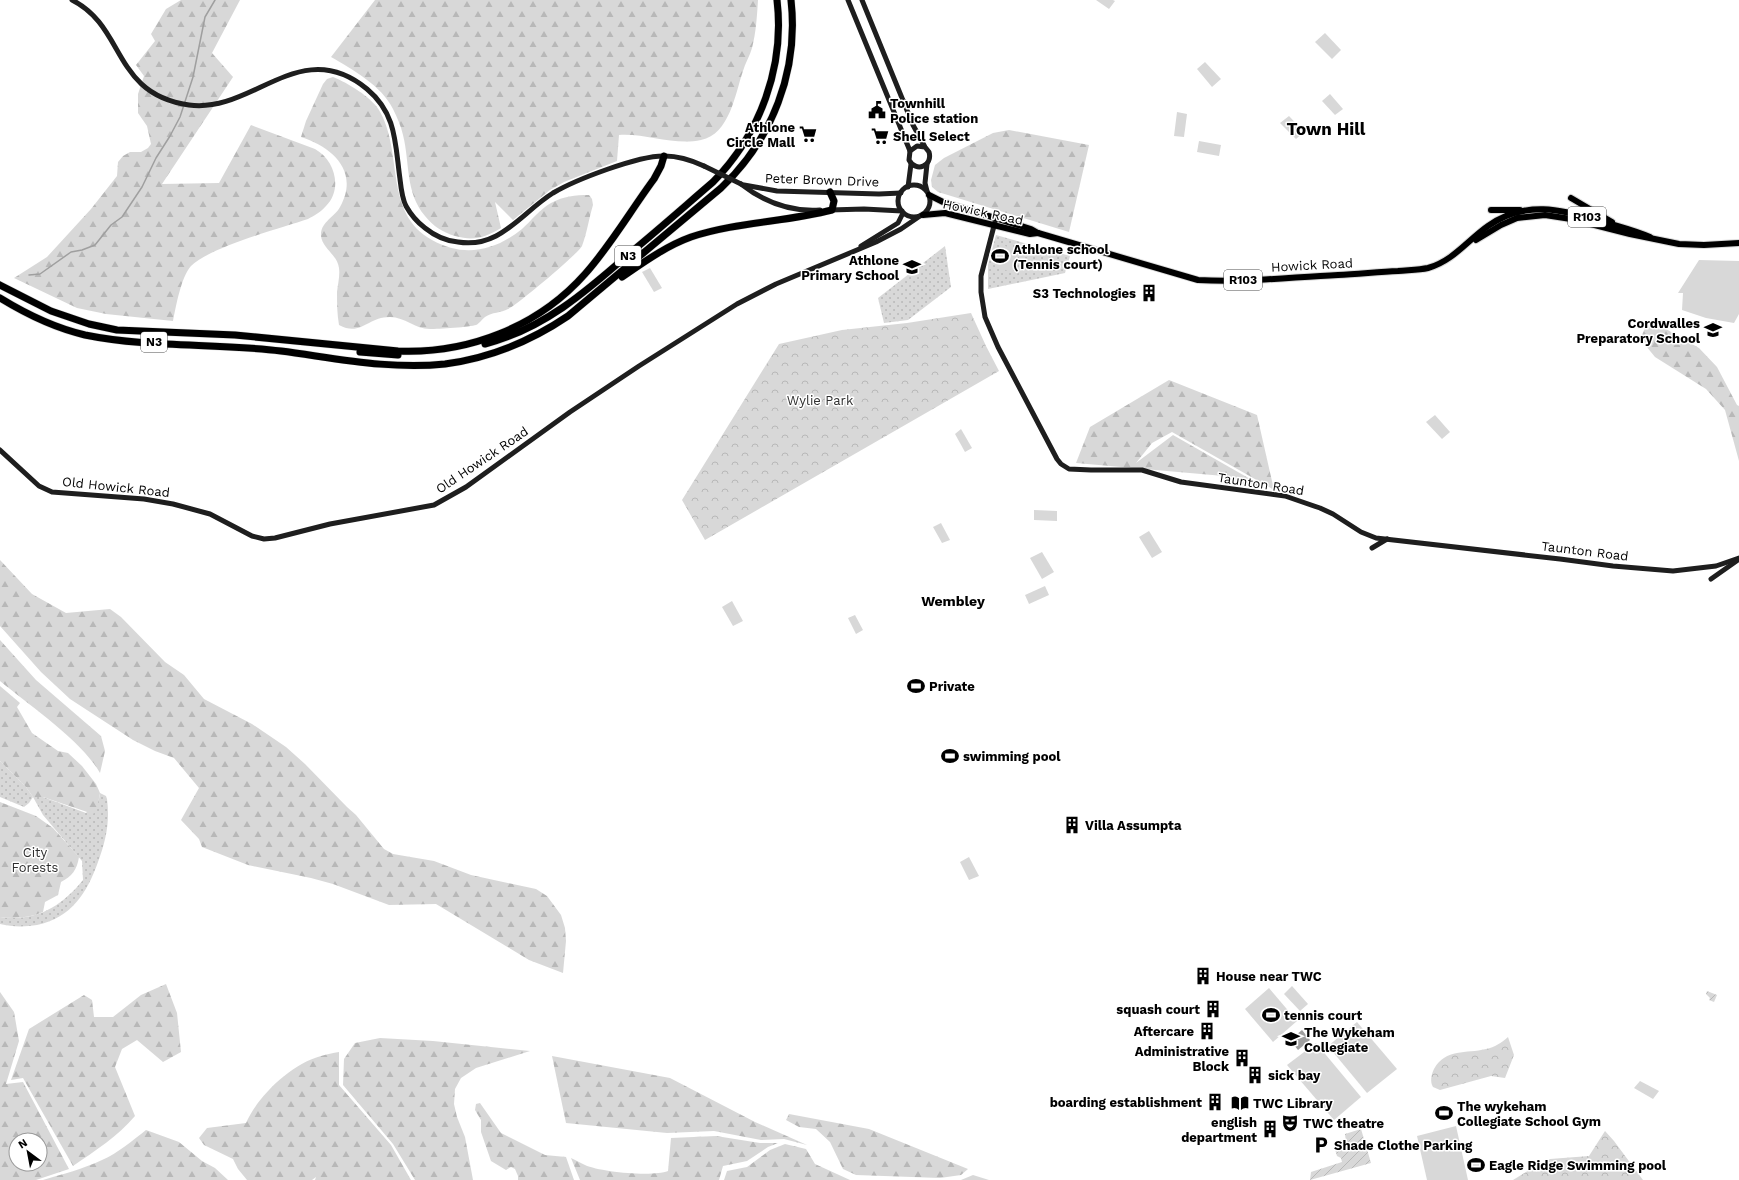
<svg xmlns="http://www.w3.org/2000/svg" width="1739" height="1180" font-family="'Work Sans',sans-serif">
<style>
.grass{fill:url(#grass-dots)}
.forest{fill:url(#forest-firs);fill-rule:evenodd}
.park{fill:url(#park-crowns)}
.garden{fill:url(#garden-furrows)}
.pitch{fill:#d8d8d8}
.water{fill:#9f9f9f}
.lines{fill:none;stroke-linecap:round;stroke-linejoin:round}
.stream{stroke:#9f9f9f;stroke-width:1.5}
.primary-casing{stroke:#dbdbdb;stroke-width:8}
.highway-casing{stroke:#dbdbdb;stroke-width:8}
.secondary{stroke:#1e1e1e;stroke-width:5}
.primary{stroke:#000;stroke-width:6}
.highway{stroke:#000;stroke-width:7}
.secondary-bridge{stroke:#1e1e1e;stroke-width:5}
.labels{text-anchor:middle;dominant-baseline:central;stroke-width:3;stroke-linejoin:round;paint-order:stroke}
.shield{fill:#fff;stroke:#4c4c4c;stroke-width:1}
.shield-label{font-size:12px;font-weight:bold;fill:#000}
.poi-label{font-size:13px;font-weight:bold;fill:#000;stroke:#fff;text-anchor:start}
.street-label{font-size:13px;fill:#000;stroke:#fff}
.park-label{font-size:13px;fill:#2f2f2f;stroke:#fff}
.neighbourhood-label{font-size:14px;font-weight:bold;fill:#000;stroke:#fff}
.district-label{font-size:17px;font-weight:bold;fill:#000;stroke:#fff}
</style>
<defs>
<pattern id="grass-dots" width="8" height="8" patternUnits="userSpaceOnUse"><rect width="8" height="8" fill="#d8d8d8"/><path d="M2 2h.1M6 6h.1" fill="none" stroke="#b8b8b8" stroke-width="1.8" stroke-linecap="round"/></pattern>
<pattern id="forest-firs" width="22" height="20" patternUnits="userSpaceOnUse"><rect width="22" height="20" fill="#d8d8d8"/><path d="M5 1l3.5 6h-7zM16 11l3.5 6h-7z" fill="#b8b8b8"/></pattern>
<pattern id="park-crowns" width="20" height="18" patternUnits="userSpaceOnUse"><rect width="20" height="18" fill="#d8d8d8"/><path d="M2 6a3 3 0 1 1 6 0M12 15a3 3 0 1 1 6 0" fill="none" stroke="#b8b8b8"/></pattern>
<pattern id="garden-furrows" width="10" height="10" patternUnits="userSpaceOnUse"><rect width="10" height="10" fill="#d8d8d8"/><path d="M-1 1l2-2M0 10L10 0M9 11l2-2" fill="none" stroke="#b8b8b8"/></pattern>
</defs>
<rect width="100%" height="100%" fill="#fff"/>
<g class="grass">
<path d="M996,235L1070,256L1065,273L988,289V265Z"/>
<path d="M945,246L951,287L908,320L884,323L878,298Z"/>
<path d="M0,761L26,787L33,797H43L86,813L99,799L100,793L106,796L107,799C110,822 106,840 98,862C87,893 71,918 37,925C25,927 12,927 0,924V917C36,922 61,907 83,880L82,861L43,815L33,797L29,803L24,807L0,797Z"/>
</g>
<g class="forest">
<path d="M181,0H240L212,53L233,77L162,184L219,183L251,125L315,149C335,160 343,189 326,206C321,212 315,215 308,219C281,228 210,247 191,266C181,277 176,307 173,321L106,314L77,308L14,278L47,257L91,209L117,176L118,162L123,156L130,152H141L148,148L151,144L147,126L138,113V94L144,76L136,65L155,41L151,34L166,9Z"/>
<path d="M375,0H758C757,16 756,33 752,48C750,56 745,63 743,71C735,94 730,134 701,140C674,146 646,133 619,135L617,161L564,182L550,190L513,220L495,202L501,228C484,238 474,241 455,236C442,232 433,226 425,216C405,192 410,163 403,135C401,126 397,117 393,109C382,86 352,69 331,57Z"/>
<path d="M333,77C348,83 371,97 379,110C404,152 383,213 432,240C464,258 495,251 522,229C531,221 540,209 551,203C564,196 575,195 589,195L592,199L593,205C589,218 587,233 582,246C578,254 517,305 508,309C501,313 492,312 485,317C482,319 479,324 476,325C471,327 438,329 430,329C415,329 405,317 390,317C367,317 361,337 339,325C337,314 337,303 337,292C338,283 341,272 338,264C335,254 322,247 321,236C320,222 335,217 340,207C360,171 332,147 301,137L306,121L323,84L327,79Z"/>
<path d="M1009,130L1089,145L1069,232L938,192L932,187L931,180L935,165L944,158L993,133Z"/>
<path d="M1646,325H1659L1699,348L1717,367L1737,405L1739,406V461L1725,410L1706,389L1655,357L1646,346L1642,335Z"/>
<path d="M1169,380L1257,415L1274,490L1172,432L1152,443L1136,463L1173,435L1266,488L1236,483L1235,477L1076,463L1090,427Z"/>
<path d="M0,560L32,594L66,613L110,609L121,617L165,662L184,675L204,699L252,724L286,747L305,764L347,807L356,815L384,849L393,854L434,861L471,875L536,889L547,896L561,915L565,928L566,941L563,973L529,960L436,904L389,905L333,884L311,878L248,865L202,847L199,839L181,820L199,788L174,758L155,751L133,740L70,699L41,672L0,626Z"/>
<path d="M0,640L36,680L101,736L105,751L100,773C82,741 29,705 0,681Z"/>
<path d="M0,686L20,703L17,707L32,733L58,751L68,753L82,766L96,784L100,793L97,809L93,814L43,797H33L26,787L0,761Z"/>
<path d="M0,802L36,816L53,828L79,857C77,870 72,876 61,882L58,895L45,902L43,912C29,918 15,919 0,917Z"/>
<path d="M166,984L177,1013L181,1052L163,1062L137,1040L122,1049L115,1067L135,1116C118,1136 95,1151 73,1166L23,1078L11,1080L29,1029L84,995L92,1000L94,1017H113L141,995Z"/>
<path d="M0,992L14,1012L19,1041L6,1084L23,1082L69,1169L36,1180H0ZM16,1140H40V1164H16Z"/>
<path d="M380,1038L433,1041L530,1051L476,1068L461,1078L455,1089L454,1104L457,1117L465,1137L473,1180H415L393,1144L343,1085L344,1059L355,1043Z"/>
<path d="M339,1052V1085L391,1145L411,1180H315L316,1177L312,1180H247L238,1169L233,1159L204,1145L199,1138L207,1128L246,1123C258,1096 291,1064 321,1056C327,1054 333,1053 339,1052Z"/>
<path d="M552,1056L670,1078L755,1122L807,1145L784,1139L761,1140L714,1131L667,1133L566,1123Z"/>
<path d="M480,1103L501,1133L545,1155L566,1157L574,1180H518V1176L515,1169L511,1167L506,1170L491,1161L481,1132V1120L475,1110L476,1104Z"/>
<path d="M789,1114L869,1129L968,1169L961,1175L940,1178L856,1175L843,1169L830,1142L816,1129L799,1127L786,1120Z"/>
<path d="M146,1130L179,1142L202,1161L215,1168L228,1180H43C63,1174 83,1169 102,1160C118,1153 132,1141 146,1130Z"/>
<path d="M716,1136L760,1143H778L768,1147L747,1161L723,1166L719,1180H580L571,1158C576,1160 580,1163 585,1165C600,1172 652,1177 668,1171L671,1138Z"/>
<path d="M785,1144L806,1149L815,1164L850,1180H724L727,1171L747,1167L770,1150Z"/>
<path d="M973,1175L989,1180H961Z"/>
</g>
<g class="park">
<path d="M971,313L986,346L999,371L705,540L682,500L779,344L842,330L907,323Z"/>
<path d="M1508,1037L1514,1055L1505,1078L1491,1076L1440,1090L1433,1087C1430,1082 1431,1075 1434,1069C1446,1048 1466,1054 1486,1049C1495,1047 1501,1043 1508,1037Z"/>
<path d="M1605,1131L1614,1141L1643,1180H1513L1534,1167L1550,1159L1589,1156Z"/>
</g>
<g class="garden">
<path d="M1707,991L1717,995L1714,1002L1709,1000L1710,998L1706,994Z"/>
<path d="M1361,1129L1371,1163L1310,1180L1311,1172L1342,1162L1341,1158L1337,1156L1334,1146L1346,1142L1345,1134Z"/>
</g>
<g class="pitch">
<path d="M1096,0H1113L1115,1L1109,9Z"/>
<path d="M1325,33L1341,50L1332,59L1315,42Z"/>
<path d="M1205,62L1221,79L1212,87L1197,69Z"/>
<path d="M1330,94L1343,109L1335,115L1322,101Z"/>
<path d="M1177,112L1187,114L1184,137L1174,136Z"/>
<path d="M1289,116L1304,132L1296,139L1280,123Z"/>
<path d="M1199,141L1221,145L1219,156L1197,152Z"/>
<path d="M1000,244L1019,251L1010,272L992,264Z"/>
<path d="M1699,260L1739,261V314L1734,323L1706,318L1682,310L1683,293H1678Z"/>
<path d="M650,268L662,288L654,292L642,272Z"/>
<path d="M1435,415L1450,432L1442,439L1426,422Z"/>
<path d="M961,429L972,448L965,452L955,434Z"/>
<path d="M1034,510L1057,511V521L1034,520Z"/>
<path d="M941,523L950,540L942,543L933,527Z"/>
<path d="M1149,531L1162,552L1152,558L1139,537Z"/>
<path d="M1042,552L1054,572L1042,579L1030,558Z"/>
<path d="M1045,586L1049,595L1029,604L1025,595Z"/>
<path d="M732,601L743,621L733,626L722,607Z"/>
<path d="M855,615L863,630L856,634L848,618Z"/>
<path d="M969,857L979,876L969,880L960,862Z"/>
<path d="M1292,986L1308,1004L1300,1011L1284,994Z"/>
<path d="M1269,988L1297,1021L1273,1042L1245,1009Z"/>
<path d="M1357,1022L1397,1069L1367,1093L1328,1046Z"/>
<path d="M1316,1043L1361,1097L1334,1120L1287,1065Z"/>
<path d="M1640,1081L1659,1091L1653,1099L1634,1088Z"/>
<path d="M1456,1126L1468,1180H1427L1417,1136Z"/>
<path d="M1475,1157L1482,1169L1476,1172L1469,1161Z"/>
</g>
<path class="water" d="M1302,1030L1310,1040L1298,1050L1290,1040Z"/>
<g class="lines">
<path class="stream" d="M29,275L40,274L71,252L82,250L95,245L111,225L122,217L142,187L156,158L170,136L180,117L193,77L205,17L215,0"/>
<g class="primary-casing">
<g id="primary">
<path d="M929,195L943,202L1031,229L1038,233L1198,280C1244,283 1292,277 1338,275C1358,274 1378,272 1398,271C1408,270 1419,270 1428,268C1453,261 1468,240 1488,226C1525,200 1561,209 1601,221C1617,226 1634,230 1650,237"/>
<path d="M1571,198L1612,222"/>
<path d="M1491,210H1520"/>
<path d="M923,215L945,213L1030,234L1038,233"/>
<path d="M1476,240L1501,225L1517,218L1545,215L1571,219L1630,234L1679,244L1704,245L1739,243"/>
</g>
</g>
<g class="highway-casing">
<g id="highway">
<path d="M622,277C644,262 666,246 691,237C736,222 786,222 832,210L834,201L830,192"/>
<path d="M0,285L51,311L89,324L117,330L235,335L398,351C468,354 538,327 585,274C611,245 631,210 654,179L661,166L664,156"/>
<path d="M0,298C26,314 55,328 85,335C149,348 216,343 281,351C335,358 390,370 445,364C490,358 531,341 568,316L721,188C772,140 799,71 791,0"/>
<path d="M485,344C543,329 586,292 630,253C658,230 685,206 713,182C760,134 785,67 777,0"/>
<path d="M360,352L398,355"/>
</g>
</g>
<g class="secondary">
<path d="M72,0C126,27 112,94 189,105C253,114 300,34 367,89C397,114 395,144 400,179C401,188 402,198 406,206C411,215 417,222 425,228C435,236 445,241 458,242C500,249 521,213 553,193C575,180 639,155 665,156C679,156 691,160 704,166"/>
<path d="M848,0L910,151"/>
<path d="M862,0L913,125L925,147L929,152C933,166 916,173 909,160L910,151L917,146L925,147"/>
<path d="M892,106L904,101"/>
<path d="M741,184C764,202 791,212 820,210"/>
<path d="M744,185L777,191L879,194L901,193"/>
<circle cx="914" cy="201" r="16"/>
<path d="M908,187L911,164"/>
<path d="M927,191L925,183L927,164"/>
<path d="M830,210L864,209L902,211"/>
<path d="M995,222L981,276V292L985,317L998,347L1057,459L1061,464L1069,469L1091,470H1142L1181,482L1285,496L1320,508L1333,514L1361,532L1376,538L1560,559L1613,566L1673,571L1716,566L1739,558"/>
<path d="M861,246L898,223L903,213"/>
<path d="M0,450L39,486L52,492L144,499L173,504L210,514L252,536L264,539L275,538L330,524L434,505L466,487L570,412L639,366L737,304L776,284L876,242L901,229L920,216"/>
<path d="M1372,548L1387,539"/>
<path d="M1711,579L1738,560"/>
</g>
<use href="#primary" class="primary"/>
<use href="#highway" class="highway"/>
<path class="secondary-bridge" d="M704,166L741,184"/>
</g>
<defs>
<g id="civic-bare" transform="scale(1.38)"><path d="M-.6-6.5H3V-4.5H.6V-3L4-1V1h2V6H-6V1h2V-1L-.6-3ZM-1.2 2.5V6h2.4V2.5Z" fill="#000" stroke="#fff" stroke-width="2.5" paint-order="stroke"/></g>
<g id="supermarket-bare" transform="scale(1.38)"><path d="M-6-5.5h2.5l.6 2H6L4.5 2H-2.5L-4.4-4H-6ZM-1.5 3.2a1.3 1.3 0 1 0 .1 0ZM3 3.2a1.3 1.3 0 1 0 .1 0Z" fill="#000" stroke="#fff" stroke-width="2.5" paint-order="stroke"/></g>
<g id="stadium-bare" transform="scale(1.38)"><path d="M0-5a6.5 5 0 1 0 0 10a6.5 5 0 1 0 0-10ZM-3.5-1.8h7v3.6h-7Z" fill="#000" stroke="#fff" stroke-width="2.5" paint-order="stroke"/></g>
<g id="school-bare" transform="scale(1.38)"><path d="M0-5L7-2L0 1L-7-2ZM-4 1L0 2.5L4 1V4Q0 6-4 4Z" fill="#000" stroke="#fff" stroke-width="2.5" paint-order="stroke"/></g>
<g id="building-bare" transform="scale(1.38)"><path d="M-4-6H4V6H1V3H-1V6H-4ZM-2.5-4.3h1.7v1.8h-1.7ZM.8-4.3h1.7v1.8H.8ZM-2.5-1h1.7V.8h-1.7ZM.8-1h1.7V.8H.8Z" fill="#000" stroke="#fff" stroke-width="2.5" paint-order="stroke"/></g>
<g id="library-bare" transform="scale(1.38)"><path d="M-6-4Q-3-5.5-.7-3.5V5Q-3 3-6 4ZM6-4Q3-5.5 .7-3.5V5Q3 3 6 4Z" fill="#000" stroke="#fff" stroke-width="2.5" paint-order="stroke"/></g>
<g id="theatre-bare" transform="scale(1.38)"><path d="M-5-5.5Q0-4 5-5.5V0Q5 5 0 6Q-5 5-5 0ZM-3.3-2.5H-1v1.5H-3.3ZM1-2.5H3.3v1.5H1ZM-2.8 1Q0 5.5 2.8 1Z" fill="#000" stroke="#fff" stroke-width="2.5" paint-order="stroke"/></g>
<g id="parking-bare" transform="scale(1.38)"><path d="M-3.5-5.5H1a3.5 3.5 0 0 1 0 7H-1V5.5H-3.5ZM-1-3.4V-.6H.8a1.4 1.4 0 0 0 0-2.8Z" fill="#000" stroke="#fff" stroke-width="2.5" paint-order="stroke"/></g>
</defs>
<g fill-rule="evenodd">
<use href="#civic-bare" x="877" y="110"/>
<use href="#supermarket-bare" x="808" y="134"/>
<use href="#supermarket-bare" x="880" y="136"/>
<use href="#stadium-bare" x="1000" y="256"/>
<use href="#school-bare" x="912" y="267"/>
<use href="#building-bare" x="1149" y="293"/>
<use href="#school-bare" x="1713" y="330"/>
<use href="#stadium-bare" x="916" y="686"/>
<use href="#stadium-bare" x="950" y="756"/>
<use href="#building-bare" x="1072" y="825"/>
<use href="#building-bare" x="1203" y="976"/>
<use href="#building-bare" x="1213" y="1009"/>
<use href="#stadium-bare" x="1271" y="1015"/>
<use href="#building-bare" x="1207" y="1031"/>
<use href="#school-bare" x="1291" y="1039"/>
<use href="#building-bare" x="1242" y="1058"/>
<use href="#building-bare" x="1255" y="1075"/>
<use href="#building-bare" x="1215" y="1102"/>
<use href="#library-bare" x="1240" y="1103"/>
<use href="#stadium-bare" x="1444" y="1113"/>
<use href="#theatre-bare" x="1290" y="1123"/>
<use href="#building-bare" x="1270" y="1129"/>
<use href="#parking-bare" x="1321" y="1145"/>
<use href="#stadium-bare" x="1476" y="1165"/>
</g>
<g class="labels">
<g class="shield">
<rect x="1568" y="207" width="38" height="20" rx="3"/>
<rect x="615" y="246" width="26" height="20" rx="3"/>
<rect x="1224" y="270" width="38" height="20" rx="3"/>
<rect x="141" y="332" width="26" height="20" rx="3"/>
</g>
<g class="shield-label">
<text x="1587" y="217">R103</text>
<text x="628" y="256">N3</text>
<text x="1243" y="280">R103</text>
<text x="154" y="342">N3</text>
</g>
<g class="poi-label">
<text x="890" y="103">Townhill<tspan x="890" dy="15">Police station</tspan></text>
<text x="795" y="127" text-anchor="end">Athlone<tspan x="795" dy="15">Circle Mall</tspan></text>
<text x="893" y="136">Shell Select</text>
<text x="1013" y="249">Athlone school<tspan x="1013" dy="15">(Tennis court)</tspan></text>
<text x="899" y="260" text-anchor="end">Athlone<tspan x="899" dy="15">Primary School</tspan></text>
<text x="1136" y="293" text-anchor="end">S3 Technologies</text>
<text x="1700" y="323" text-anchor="end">Cordwalles<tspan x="1700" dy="15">Preparatory School</tspan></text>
<text x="929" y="686">Private</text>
<text x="963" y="756">swimming pool</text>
<text x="1085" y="825">Villa Assumpta</text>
<text x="1216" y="976">House near TWC</text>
<text x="1200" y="1009" text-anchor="end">squash court</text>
<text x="1284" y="1015">tennis court</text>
<text x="1194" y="1031" text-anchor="end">Aftercare</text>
<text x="1304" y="1032">The Wykeham<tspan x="1304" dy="15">Collegiate</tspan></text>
<text x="1229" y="1051" text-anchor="end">Administrative<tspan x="1229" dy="15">Block</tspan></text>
<text x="1268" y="1075">sick bay</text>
<text x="1202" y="1102" text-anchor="end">boarding establishment</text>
<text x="1253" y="1103">TWC Library</text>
<text x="1457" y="1106">The wykeham<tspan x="1457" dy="15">Collegiate School Gym</tspan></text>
<text x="1257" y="1122" text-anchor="end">english<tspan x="1257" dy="15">department</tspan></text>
<text x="1303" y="1123">TWC theatre</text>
<text x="1334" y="1145">Shade Clothe Parking</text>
<text x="1489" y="1165">Eagle Ridge Swimming pool</text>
</g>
<g class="street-label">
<text transform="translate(822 180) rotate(2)">Peter Brown Drive</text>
<text transform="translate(983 212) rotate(12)">Howick Road</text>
<text transform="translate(1312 265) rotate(-3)">Howick Road</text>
<text transform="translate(482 460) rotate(-34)">Old Howick Road</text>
<text transform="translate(1261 484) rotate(9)">Taunton Road</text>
<text transform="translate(116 487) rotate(6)">Old Howick Road</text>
<text transform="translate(1585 551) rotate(7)">Taunton Road</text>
</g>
<g class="park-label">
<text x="820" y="400">Wylie Park</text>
<text x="35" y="852">City<tspan x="35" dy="15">Forests</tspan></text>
</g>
<g class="neighbourhood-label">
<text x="953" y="601">Wembley</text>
</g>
<g class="district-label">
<text x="1326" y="129">Town Hill</text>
</g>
</g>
<g transform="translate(28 1152) rotate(328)"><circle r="19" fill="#ffffff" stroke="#999999"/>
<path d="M0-3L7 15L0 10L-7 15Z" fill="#000000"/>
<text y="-6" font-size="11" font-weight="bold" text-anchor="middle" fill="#000000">N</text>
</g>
</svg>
